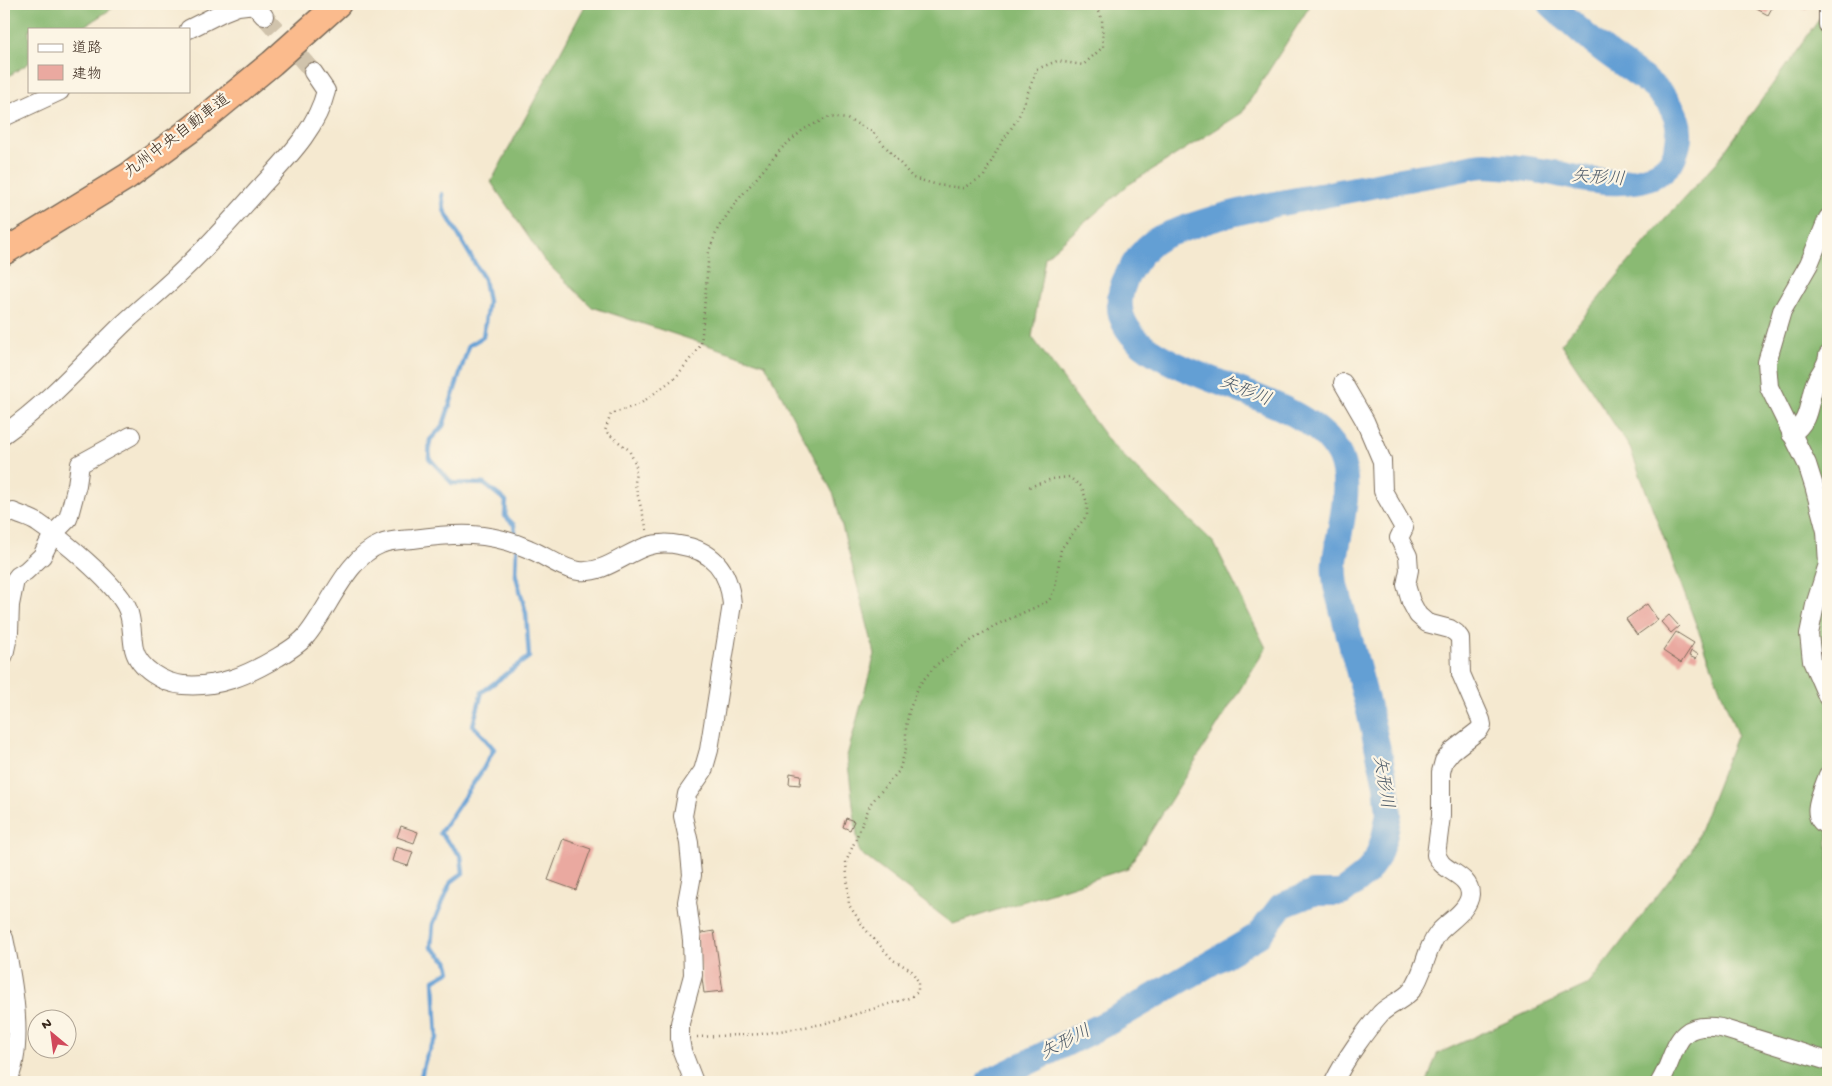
<svg xmlns="http://www.w3.org/2000/svg" width="1832" height="1086" font-family="'Gochi Hand','Klee One',sans-serif">
<style>
.forest{fill:#8aba73;stroke:#627248}
.lines{fill:none;stroke-linecap:round;stroke-linejoin:round}
.stream{stroke:#649fd4;stroke-width:4.5}
.river{stroke:#649fd4;stroke-width:26}
.building{fill:#eaa9a0}
.minor-tunnel{stroke:#d0c3ac;stroke-width:18;stroke-dasharray:18 9;stroke-linecap:butt}
.minor-casing{stroke:#7c6d5c;stroke-width:20}
.highway-casing{stroke:#7c6d5c;stroke-width:28}
.path{stroke:#7c6d5c;stroke-width:2.5;stroke-dasharray:1 4;stroke-linecap:butt}
.minor{stroke:#fff;stroke-width:18}
.highway{stroke:#fbbb8d;stroke-width:25}
.labels{text-anchor:middle;dominant-baseline:central;stroke-width:4.5;stroke-linejoin:round;paint-order:stroke}
.street-label{font-size:16px;fill:#3b2a1e;stroke:#fcf5e5}
.water-label{font-size:18px;font-style:italic;fill:#4b5967;stroke:#fcf5e5}
</style>
<rect width="100%" height="100%" fill="#fcf5e5"/>
<filter id="ink" filterUnits="userSpaceOnUse"><feTurbulence type="fractalNoise" baseFrequency=".02" numOctaves="2"/><feDisplacementMap in="SourceGraphic" scale="10" xChannelSelector="R" yChannelSelector="G"/><feConvolveMatrix kernelMatrix="1 2 1 2 8 2 1 2 1" color-interpolation-filters="sRGB"/></filter>
<filter id="wash" filterUnits="userSpaceOnUse"><feTurbulence type="fractalNoise" baseFrequency=".0096" numOctaves="4" result="noise"/><feDisplacementMap in="SourceGraphic" scale="20" xChannelSelector="R" yChannelSelector="G"/><feGaussianBlur stdDeviation="1.12" result="paint"/><feColorMatrix in="noise" values="0 0 0 0 0 0 0 0 0 0 0 0 0 0 0 0 0 1.4 0 .05"/><feComposite in="paint" operator="in"/></filter>
<g filter="url(#wash)">
<rect width="100%" height="100%" fill="#f5e9d0"/>
<g class="forest">
<path d="M4,4H119L80,29H29V63L4,79Z"/>
<path d="M586,4H1311L1242,113L1128,185L1045,257L1032,337L1111,444L1214,543L1266,648L1128,868L953,924L859,852L847,756L875,654L834,495L765,364L592,307L544,260L491,182Z"/>
<path d="M1828,7V1082H1427L1437,1054L1589,984L1691,852L1737,734L1630,448L1561,344L1658,227L1717,162Z"/>
</g>
<g class="lines">
<g class="stream">
<path d="M442,194L444,210L484,279L488,302L483,337L469,345L443,426L430,440L429,458L452,483L484,484L506,501L505,516L514,525L516,538"/>
<path d="M420,1082C424,1063 425,1054 437,1038L434,980L450,971L447,961L431,947L433,924L451,882L463,873L461,856L440,833L483,769L494,749L473,725L482,692L529,657L526,613L516,576L517,549"/>
</g>
<path class="river" d="M989,1082L1113,1020L1259,935L1281,906L1313,893H1342L1366,874L1377,858L1384,838L1389,814L1386,784L1369,711L1336,586C1335,577 1334,569 1335,561C1339,528 1353,489 1340,457C1307,382 1111,381 1120,298C1122,278 1142,247 1160,238C1167,234 1175,232 1183,229C1220,215 1258,207 1297,200C1336,193 1374,185 1413,178C1427,175 1442,173 1456,170C1466,168 1476,165 1486,165C1508,166 1533,169 1554,173C1580,179 1608,185 1634,181C1650,179 1668,171 1674,156C1697,102 1636,76 1602,49C1584,35 1567,19 1551,4"/>
</g>
<g id="blocks">
<g class="building">
<path d="M1752,4H1774L1768,15L1751,6Z"/>
<path d="M1801,4H1815L1804,10Z"/>
<path d="M1647,604L1658,620L1637,635L1626,619Z"/>
<path d="M1669,615L1679,626L1671,633L1661,622Z"/>
<path d="M1676,632L1694,643L1681,663L1663,651Z"/>
<path d="M1691,651L1698,654L1696,659L1689,656Z"/>
<path d="M790,773L801,775L800,785L789,784Z"/>
<path d="M846,818L854,821L850,830L843,827Z"/>
<path d="M401,826L418,832L414,843L397,837Z"/>
<path d="M563,839L591,849L576,890L548,880Z"/>
<path d="M396,847L413,852L408,866L392,861Z"/>
<path d="M714,931L723,991L704,993L696,934Z"/>
</g>
</g>
</g>
<g filter="url(#ink)">
<use href="#blocks" fill-opacity="0" stroke="#7c6d5c" stroke-width="1"/>
<g class="lines">
<path class="minor-tunnel" d="M264,16L313,72"/>
<g class="minor-casing">
<g id="minor">
<path d="M254,5L264,16"/>
<path d="M1828,10V25"/>
<path d="M189,29L223,12L238,6L255,4"/>
<path d="M4,117L60,91"/>
<path d="M1828,218L1809,264L1782,311L1767,362L1769,387L1807,464L1814,486L1826,531L1828,564L1815,605L1809,634L1812,661L1828,698"/>
<path d="M4,434C49,402 82,364 121,326C142,306 165,288 186,267C211,243 235,216 258,190C285,160 316,131 326,91L313,72"/>
<path d="M1791,434C1811,422 1808,401 1815,383C1819,373 1828,365 1828,355"/>
<path d="M4,515L13,512C21,516 31,518 38,523C63,540 110,579 125,604C133,617 131,634 134,649C139,669 163,683 183,685C218,688 248,675 278,657C288,651 300,644 307,635C329,608 347,557 381,544C390,540 403,540 413,539C457,533 488,531 529,549C546,556 562,569 579,571C604,574 625,553 648,546C657,543 670,543 679,545C713,550 729,571 732,604L709,750L703,771L687,794L683,816L689,843L692,875L687,902L692,940L693,975L680,1023V1039L682,1051L694,1082"/>
<path d="M4,655L9,632L10,605L15,580L18,576L26,571L42,556L53,534L68,519L77,485L80,464L131,436"/>
<path d="M1828,775C1823,791 1807,817 1828,826"/>
<path d="M4,938C12,976 26,1047 7,1082"/>
<path d="M1334,1082C1344,1061 1366,1030 1381,1013C1390,1004 1404,1000 1412,990C1425,973 1425,949 1439,932C1449,921 1469,910 1470,894C1470,878 1451,873 1442,864C1440,862 1438,858 1436,855L1441,816V772L1444,761L1452,751L1479,730L1482,725L1481,720L1461,674L1460,638L1456,633L1450,629L1427,623L1418,615L1411,602L1406,585L1409,570L1408,556L1399,538L1404,528L1383,491L1382,461L1365,421L1343,383"/>
<path d="M1660,1082C1678,1053 1672,1020 1721,1028L1828,1061"/>
</g>
</g>
<g class="highway-casing">
<path id="highway" d="M4,252L128,176L193,128L272,63L338,4"/>
</g>
<g class="path">
<path d="M647,530L635,485L636,465L629,450L605,431L611,414L640,404L676,377L701,345L709,251L718,228L737,201L782,148L804,129L829,117L847,119L872,131L913,178L938,185L963,188L984,176L998,148L1018,118L1037,69L1057,61L1083,65L1103,47L1102,19L1094,4"/>
<path d="M697,1037L761,1034L823,1024L909,998L918,992V981L911,970L893,960L865,929L849,905L846,862L871,803L899,771L906,748V727L909,711L919,685L936,665L969,642L996,625L1049,601L1055,588L1061,549L1087,515V503L1082,487L1069,477L1052,479L1029,487"/>
</g>
<use href="#minor" class="minor"/>
<use href="#highway" class="highway"/>
</g>
</g>
<g class="labels">
<g class="street-label">
<text transform="translate(178 137) rotate(-37)">九州中央自動車道</text>
</g>
<g class="water-label">
<text transform="translate(1598 179) rotate(4)">矢形川</text>
<text transform="translate(1245 392) rotate(22)">矢形川</text>
<text transform="translate(1382 782) rotate(81)">矢形川</text>
<text transform="translate(1066 1043) rotate(-27)">矢形川</text>
</g>
</g>
<rect width="1832" height="1086" fill="none" stroke="#fcf5e5" stroke-width="20"/>
<rect x="28" y="28" width="162" height="65" fill="#fcf5e5" stroke="#afa495"/>
<rect x="38" y="44" width="25" height="8" fill="#ffffff" stroke="#afa495"/>
<text x="72" y="52" font-size="15" fill="#3b2a1e">道路</text>
<rect x="38" y="65" width="25" height="15" fill="#eaa9a0" stroke="#afa495"/>
<text x="72" y="78" font-size="15" fill="#3b2a1e">建物</text>
<g transform="translate(52 1034) rotate(331)"><circle r="24" fill="#fcf5e5" stroke="#afa495"/>
<path d="M0-4L9 19L0 12L-9 19Z" fill="#d1495b"/>
<text y="-8" font-size="14" font-weight="bold" text-anchor="middle" fill="#3b2a1e">N</text>
</g>
</svg>
